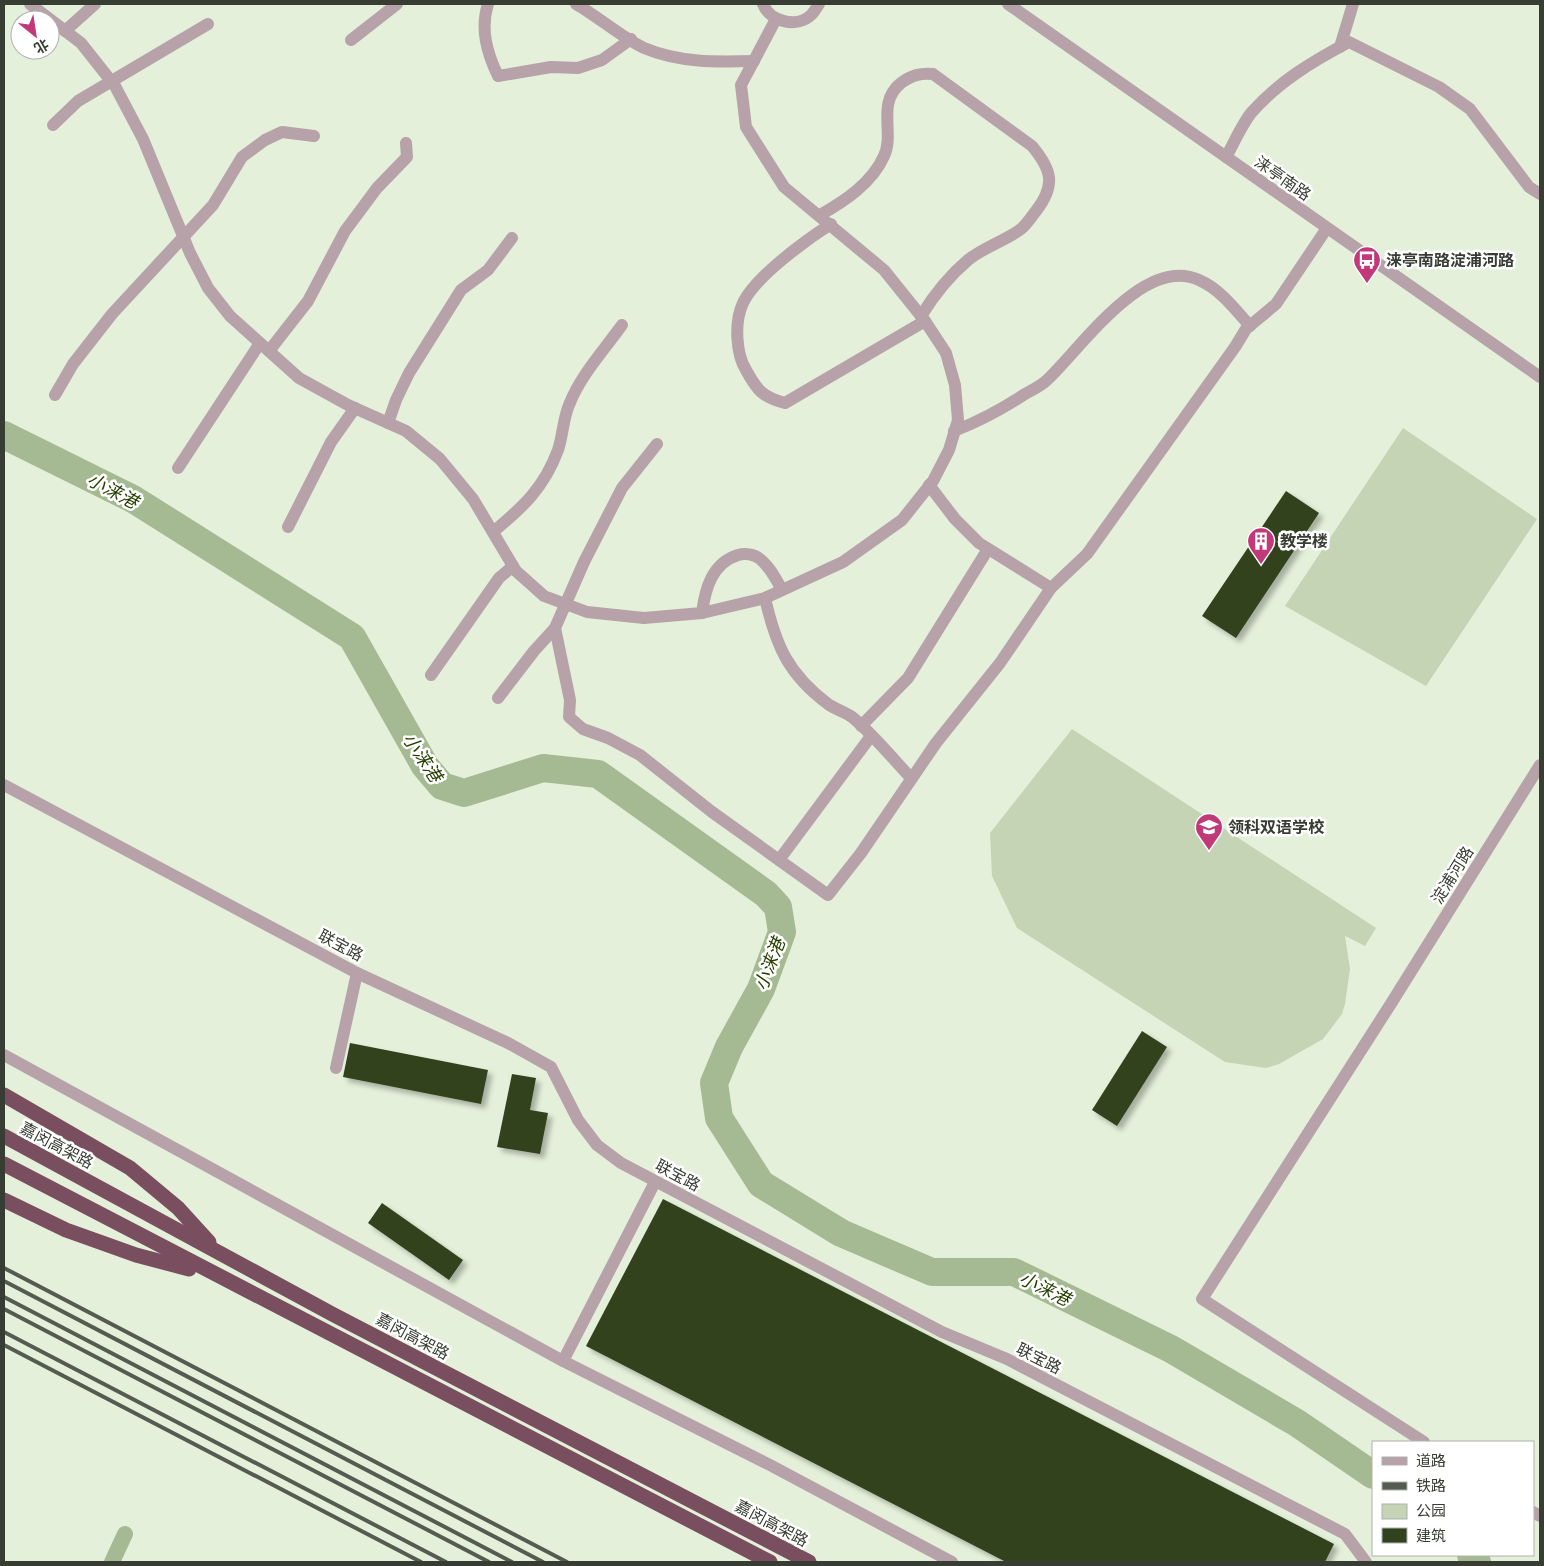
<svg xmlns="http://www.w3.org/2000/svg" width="1544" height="1566" font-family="'Noto Sans','Noto Sans SC',sans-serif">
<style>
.green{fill:#c4d4b5}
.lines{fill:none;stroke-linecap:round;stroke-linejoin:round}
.canal{stroke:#a5ba92;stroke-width:16}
.river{stroke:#a5ba92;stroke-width:28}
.building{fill:#31421f;filter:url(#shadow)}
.minor{stroke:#b7a2a9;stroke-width:12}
.highway{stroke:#794e5e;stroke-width:15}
.rail{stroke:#555b50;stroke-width:4}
.labels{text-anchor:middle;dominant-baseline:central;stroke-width:5;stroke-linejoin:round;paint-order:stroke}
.street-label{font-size:16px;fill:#383d34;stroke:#fff}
.poi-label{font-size:16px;font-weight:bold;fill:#383d34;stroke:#fff;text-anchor:start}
.water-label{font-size:18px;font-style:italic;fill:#274001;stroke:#fff}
</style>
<defs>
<filter id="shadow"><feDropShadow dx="4.5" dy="4.5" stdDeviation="2.5" flood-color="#0004"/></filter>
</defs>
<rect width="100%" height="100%" fill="#e4f0da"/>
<g class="green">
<path d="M1403,428L1537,519L1426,686L1285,606Z"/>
<path d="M1072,729L1376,928L1365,946L1345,936L1350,969L1345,1004L1342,1014L1323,1039L1279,1064L1266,1068L1225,1062L1017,928L992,876L990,833Z"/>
</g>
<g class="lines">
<path class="canal" d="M112,1562L125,1534"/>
<g class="river">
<path d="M4,435L133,499L352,637L425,766L442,786L464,793L543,768L598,774L766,894L778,907L782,932L761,989L729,1047L714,1083L719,1118L761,1184L841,1233L932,1272H1014L1171,1349L1297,1423L1373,1475"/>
<path d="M1471,1555L1477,1562"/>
</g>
</g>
<g class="building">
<path d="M1286,491L1319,513L1236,638L1202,616Z"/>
<path d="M1142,1031L1167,1047L1117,1126L1092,1110Z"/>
<path d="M350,1043L488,1070L481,1104L343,1077Z"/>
<path d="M512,1074L536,1078L530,1110L548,1113L540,1154L497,1147Z"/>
<path d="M663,1199L1334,1544L1325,1562H1006L586,1346Z"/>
<path d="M382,1203L463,1260L449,1280L368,1223Z"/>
</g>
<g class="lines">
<g class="minor">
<path d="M30,4L81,43L115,86L143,139L190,253L208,288L230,316L299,378L348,405L406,431L440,459L473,499L516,571L544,596L587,612L644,618L702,613L765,598L843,562L902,520L933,481L949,450L958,420L955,385L946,353L925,321L884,270L784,187L746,127L741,85L776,19"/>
<path d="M488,4C480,29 487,53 498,76L551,67L578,68L602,60L631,39"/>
<path d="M576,4C597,16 624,39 644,48C680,63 716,62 754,61"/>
<path d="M763,4C770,22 798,29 812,14C815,11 817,7 819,4"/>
<path d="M1008,4L1540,377"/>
<path d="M65,31L95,4"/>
<path d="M351,40L397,4"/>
<path d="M1340,47L1353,4"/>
<path d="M53,125L78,101L208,24"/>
<path d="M1226,157C1234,143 1241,126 1251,113C1278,82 1313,61 1349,42L1439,87L1470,109L1529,187L1540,194"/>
<path d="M820,215C845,201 872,183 884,156C895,133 876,103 901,83C912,75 920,73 933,74L1032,146C1052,170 1056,185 1036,211C1032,216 1027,224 1021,229C1005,241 984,247 968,260C949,276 934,295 921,316"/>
<path d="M831,224C806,240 755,277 743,303C734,322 736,354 746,370C757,390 762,397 785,403L925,321"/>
<path d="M269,351L308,301L345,231L377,188L407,157L406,143"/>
<path d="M55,395L73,364L112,314L213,205L242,157L265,140L282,132L314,136"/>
<path d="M388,423L396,400L409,373L461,290L488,270L512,238"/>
<path d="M954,431C980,421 1002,409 1025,394C1032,390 1041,386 1047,380C1082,347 1144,255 1199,280C1220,289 1235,309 1250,326"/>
<path d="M178,468L260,343"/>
<path d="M929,485L955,519L979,543L1051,588"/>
<path d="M288,527L331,442L355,408"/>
<path d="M493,532C523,507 544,488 558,450C563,435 563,419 569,405C580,376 604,350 622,325"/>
<path d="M765,598C776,646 788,674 828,704C835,709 845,712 852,717C873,734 892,758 911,778"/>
<path d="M702,613C705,589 712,563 738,555C745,553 754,554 760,559C770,567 776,579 782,590"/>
<path d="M555,628L570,700L569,717L583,729L608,738L640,755L712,812L828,895L861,853L936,743L1000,663L1051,588L1087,554L1235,347L1246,329L1276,304L1327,228"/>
<path d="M431,675L499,578L513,566"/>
<path d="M498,698L534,651L555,628L584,562L622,488L657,444"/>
<path d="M861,726L908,678L988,549"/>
<path d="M4,785L357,973L508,1043L551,1067L578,1120L597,1145L621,1163L942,1332L1007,1359L1345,1534L1366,1562"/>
<path d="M779,860L871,736"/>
<path d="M4,1055L563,1361L770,1465L952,1562"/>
<path d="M336,1068L357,973"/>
<path d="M563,1361L655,1182"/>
<path d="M1424,1442L1202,1299L1392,1002L1540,765"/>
<path d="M1533,1512L1540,1516"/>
</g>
<g class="highway">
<path d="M4,1095L130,1168L178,1208L209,1242"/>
<path d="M4,1136L334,1315L809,1562"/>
<path d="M4,1164L770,1562"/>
<path d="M4,1200L66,1230L136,1255L189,1269"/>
</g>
<g class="rail">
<path d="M4,1268L567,1562"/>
<path d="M4,1281L543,1562"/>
<path d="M4,1297L512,1562"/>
<path d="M4,1309L489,1562"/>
<path d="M4,1332L446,1562"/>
<path d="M4,1345L421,1562"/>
</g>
</g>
<defs>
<g id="bus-pin" transform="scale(1.4375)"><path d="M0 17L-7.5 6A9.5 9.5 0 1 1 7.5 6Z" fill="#c13978" stroke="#fff"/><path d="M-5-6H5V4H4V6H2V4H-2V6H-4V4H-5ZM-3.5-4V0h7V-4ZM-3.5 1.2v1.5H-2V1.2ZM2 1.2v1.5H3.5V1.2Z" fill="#fff"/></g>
<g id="building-pin" transform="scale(1.4375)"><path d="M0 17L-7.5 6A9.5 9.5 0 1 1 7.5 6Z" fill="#c13978" stroke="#fff"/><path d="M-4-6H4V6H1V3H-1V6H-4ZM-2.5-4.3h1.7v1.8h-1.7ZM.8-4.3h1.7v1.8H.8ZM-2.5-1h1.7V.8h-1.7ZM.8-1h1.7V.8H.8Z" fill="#fff"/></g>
<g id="school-pin" transform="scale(1.4375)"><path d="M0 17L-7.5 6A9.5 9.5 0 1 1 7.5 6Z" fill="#c13978" stroke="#fff"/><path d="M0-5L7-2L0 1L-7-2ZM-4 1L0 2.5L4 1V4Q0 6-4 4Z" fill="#fff"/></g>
</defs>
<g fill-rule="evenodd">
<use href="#bus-pin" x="1367" y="260"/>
<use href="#building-pin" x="1261" y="541"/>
<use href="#school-pin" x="1209" y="827"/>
</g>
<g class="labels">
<g class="street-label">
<text transform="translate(1283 178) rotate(35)">涞亭南路</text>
<text transform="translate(1452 875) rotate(-58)">淀浦河路</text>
<text transform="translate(341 945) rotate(28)">联宝路</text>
<text transform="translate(57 1145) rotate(28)">嘉闵高架路</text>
<text transform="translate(678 1175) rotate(28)">联宝路</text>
<text transform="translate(413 1336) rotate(28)">嘉闵高架路</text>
<text transform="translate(1039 1358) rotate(27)">联宝路</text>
<text transform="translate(772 1523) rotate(28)">嘉闵高架路</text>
</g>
<g class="poi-label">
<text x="1386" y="260">涞亭南路淀浦河路</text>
<text x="1280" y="541">教学楼</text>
<text x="1228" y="827">领科双语学校</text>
</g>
<g class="water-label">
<text transform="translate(113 490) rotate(28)">小涞港</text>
<text transform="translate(423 757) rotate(56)">小涞港</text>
<text transform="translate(769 964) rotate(-69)">小涞港</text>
<text transform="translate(1045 1288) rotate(26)">小涞港</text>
</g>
</g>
<rect width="1544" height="1566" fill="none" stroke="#383d34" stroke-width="10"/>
<rect x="1372" y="1441" width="162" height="115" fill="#ffffff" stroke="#afb1ae"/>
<rect x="1382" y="1457" width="25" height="8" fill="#b7a2a9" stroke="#afb1ae"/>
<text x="1416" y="1466" font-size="15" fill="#383d34">道路</text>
<rect x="1382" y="1482" width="25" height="8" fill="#555b50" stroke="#afb1ae"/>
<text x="1416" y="1491" font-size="15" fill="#383d34">铁路</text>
<rect x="1382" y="1504" width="25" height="15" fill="#c4d4b5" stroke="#afb1ae"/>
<text x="1416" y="1516" font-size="15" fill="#383d34">公园</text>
<rect x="1382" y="1528" width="25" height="15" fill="#31421f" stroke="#afb1ae"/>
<text x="1416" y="1541" font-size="15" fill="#383d34">建筑</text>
<g transform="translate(35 35) rotate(150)"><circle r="24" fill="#ffffff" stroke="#afb1ae"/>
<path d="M0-4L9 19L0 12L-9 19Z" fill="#c13978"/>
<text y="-8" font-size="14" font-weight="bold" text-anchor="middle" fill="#383d34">北</text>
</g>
</svg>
